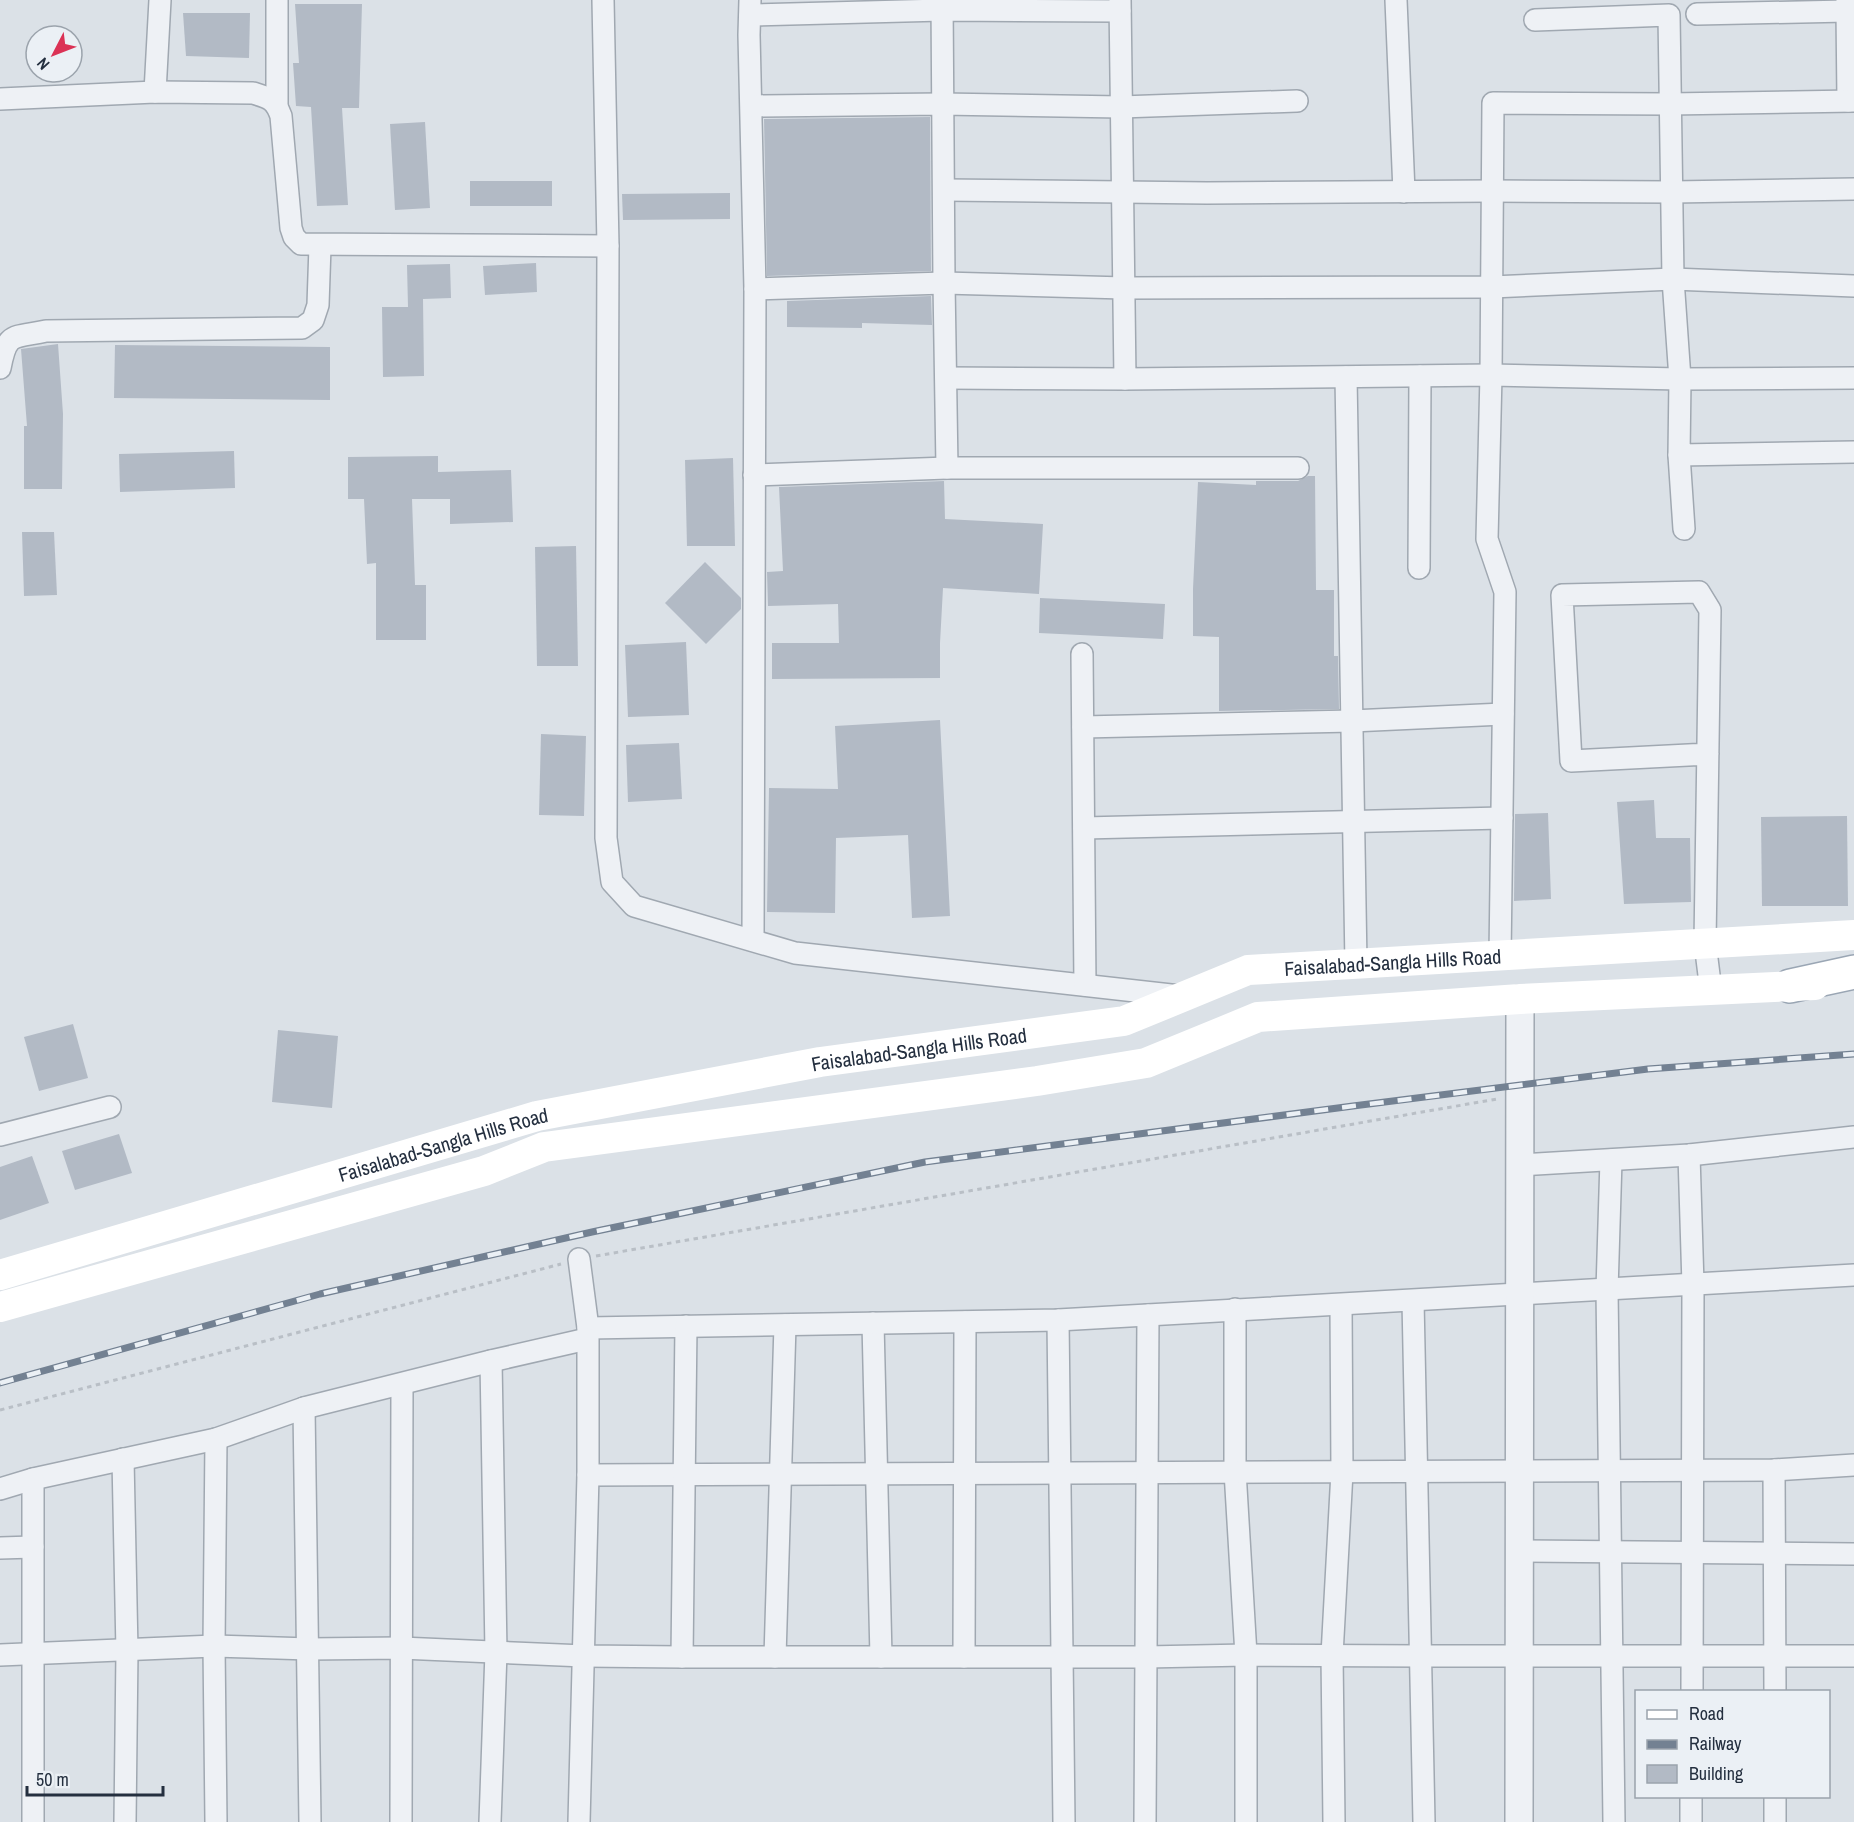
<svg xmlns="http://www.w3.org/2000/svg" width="1854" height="1822" font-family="'Archivo Narrow',sans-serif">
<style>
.building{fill:#b2bac5}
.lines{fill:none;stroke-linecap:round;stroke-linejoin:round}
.minor-casing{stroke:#a0a8b1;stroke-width:24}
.tertiary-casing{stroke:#a0a8b1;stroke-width:30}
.primary-casing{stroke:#9aa6b4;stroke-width:36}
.path{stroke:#b9bfc6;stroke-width:3;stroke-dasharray:4.5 4.5;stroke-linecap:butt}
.minor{stroke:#eef1f5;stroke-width:21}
.tertiary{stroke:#eef1f5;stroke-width:27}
.secondary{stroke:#fff;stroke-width:30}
.primary{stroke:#fff;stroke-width:33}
.rail-casing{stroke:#738192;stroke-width:7}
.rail{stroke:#ebf0f5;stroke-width:4.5;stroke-dasharray:14;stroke-linecap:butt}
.labels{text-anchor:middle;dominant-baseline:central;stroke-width:6;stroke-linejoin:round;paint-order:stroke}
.street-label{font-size:20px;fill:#242f3f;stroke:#ebf0f5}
</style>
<rect width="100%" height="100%" fill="#dbe1e7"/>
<g class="building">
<path d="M295,4H362L359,108H342L348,205L317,206L311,107L296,106L293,63H299Z"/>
<path d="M183,13H250L249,58L186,56Z"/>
<path d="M930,117L931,271L767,276L764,119Z"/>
<path d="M425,122L430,208L395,210L390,124Z"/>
<rect x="470" y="181" width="82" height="25"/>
<path d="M730,193V219L623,220L622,194Z"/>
<path d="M536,263L537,292L485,295L483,266Z"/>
<path d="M450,264L451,298L423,299L424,376L383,377L382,307H408L407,265Z"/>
<path d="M931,296L932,325L862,323V328L787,327V301Z"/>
<path d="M58,344L63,414L62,489H24V426H27L21,349Z"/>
<path d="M115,345L330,347V400L114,398Z"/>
<path d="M234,451L235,488L120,492L119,454Z"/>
<path d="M438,456V472L511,470L513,522L450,524V499H412L415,585H426V640H376V563L367,564L364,499H348V457Z"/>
<path d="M733,458L735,546H687L685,460Z"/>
<path d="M1308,476H1315L1316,590H1334V656H1338L1339,709L1219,711V637L1193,636V589L1198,482L1256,485V481H1298Z"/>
<path d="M944,481L945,519L1043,524L1039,594L943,588L940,643V678L772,679V643H839L838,604L768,606L767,572L783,571L779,487Z"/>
<path d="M22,532H54L57,595L24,596Z"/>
<path d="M576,546L578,666H537L535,547Z"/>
<path d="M705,562L741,598V609L706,644L665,603Z"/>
<path d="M1040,598L1165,604L1163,639L1039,633Z"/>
<path d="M686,642L689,715L628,717L625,645Z"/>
<path d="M940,720L950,916L912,918L908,835L836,838L835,913L767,912L769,788L838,789L835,726Z"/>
<path d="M541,734L586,736L584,816L539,815Z"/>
<path d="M679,743L682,799L628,802L626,745Z"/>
<path d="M1654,800L1656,838H1690L1691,902L1624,904L1617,802Z"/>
<path d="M1548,813L1551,899L1514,901L1515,814Z"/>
<path d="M1847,816L1848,906H1762L1761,817Z"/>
<path d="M73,1024L88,1078L39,1091L24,1037Z"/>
<path d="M278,1030L338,1036L332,1108L272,1102Z"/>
<path d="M119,1134L132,1173L75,1190L62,1151Z"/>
<path d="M32,1156L49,1203L0,1220V1167Z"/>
</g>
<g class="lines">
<g class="minor-casing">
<g id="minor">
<path d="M603,0L608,246L606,838L612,882L634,906L795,953L1180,996"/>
<path d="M750,0L749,35L755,289L753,940"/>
<path d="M942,0L944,283L947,468H1298"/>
<path d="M1120,0L1125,379L1491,375L1680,379L1854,378"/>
<path d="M1396,0L1404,192"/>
<path d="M1847,11L1848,101"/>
<path d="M1697,14L1847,11V0"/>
<path d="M750,15L942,10L1120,11"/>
<path d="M1535,20L1669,15L1673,279L1680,379L1679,455L1854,452"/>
<path d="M155,92L160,0"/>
<path d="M0,99L155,92L253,93C269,98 275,99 281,116L291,228L294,237L301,244L608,246"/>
<path d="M277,105V0"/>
<path d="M752,106L942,104L1121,107L1297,101"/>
<path d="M944,190L1207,193L1492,191L1673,192L1854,189"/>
<path d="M755,289L944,283L1124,288L1492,287L1673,279L1854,286"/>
<path d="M0,368C7,331 13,338 46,331L302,328L313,320L318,305L320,246"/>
<path d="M1346,377L1356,964"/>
<path d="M946,378L1125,379"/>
<path d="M1679,455L1684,529"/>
<path d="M754,475L947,468"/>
<path d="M1419,568L1420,376"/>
<path d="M1082,654L1085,985"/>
<path d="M1083,727L1352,721L1503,714"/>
<path d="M1708,754L1571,761L1562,595L1699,592L1710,610L1705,943L1711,991"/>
<path d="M1084,828L1502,818"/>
<path d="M1500,956L1505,592L1487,539L1491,375L1493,103L1670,104L1854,101"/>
<path d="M0,1135L110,1107"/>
<path d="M1689,1155L1693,1285L1692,1692"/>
<path d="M1611,1160L1607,1290L1614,1822"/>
<path d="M1520,1165L1689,1155L1854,1137"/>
<path d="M579,1259L588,1328V1475L579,1822"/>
<path d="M1413,1301L1424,1822"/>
<path d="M1235,1309V1471L1246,1655V1822"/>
<path d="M1058,1320L1064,1822"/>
<path d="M873,1323L881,1657"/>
<path d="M588,1328L1058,1320L1854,1275"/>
<path d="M304,1408L310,1822"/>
<path d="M123,1459L127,1651L125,1822"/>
<path d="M1774,1470L1775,1692"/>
<path d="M588,1475L1774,1470L1854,1465"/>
<path d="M0,1489L33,1479L216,1439L304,1408L491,1361L587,1339"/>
<path d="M0,1548L33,1547"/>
<path d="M1519,1551L1854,1554"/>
<path d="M0,1655L214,1646L309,1649L401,1648L584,1656L682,1657H1146L1246,1655L1422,1656H1854"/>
<path d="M682,1657L686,1326"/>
<path d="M775,1657L785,1325"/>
<path d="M964,1657L965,1322"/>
<path d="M1775,1796V1822"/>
<path d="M33,1822V1479"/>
<path d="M216,1822L214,1646L216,1439"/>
<path d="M401,1822L402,1384"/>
<path d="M490,1822L496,1652L491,1361"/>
<path d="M1145,1822L1148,1315"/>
<path d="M1334,1822L1332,1655L1342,1472L1341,1305"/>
<path d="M1691,1822V1796"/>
</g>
</g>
<g class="tertiary-casing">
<path id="tertiary" d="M1519,1822L1520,999"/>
</g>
<g class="primary-casing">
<path id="primary" d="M1790,986L1854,972"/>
</g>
<g class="path">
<path d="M596,1256L1497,1099"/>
<path d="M0,1410L561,1264"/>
</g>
<use href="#minor" class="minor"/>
<use href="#tertiary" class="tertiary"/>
<g class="secondary">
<path id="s1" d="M0,1275L537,1116L820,1062L1124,1021L1248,970L1854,935"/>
<path d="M0,1307L484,1171L544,1147L1037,1081L1146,1063L1258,1017L1520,999L1815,985"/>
</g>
<use href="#primary" class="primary"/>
<g class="rail-casing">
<path id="rail" d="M0,1383L320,1294L592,1232L925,1162L1353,1106L1648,1069L1854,1054"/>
</g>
<use href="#rail" class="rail"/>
</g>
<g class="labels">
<g class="street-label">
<text stroke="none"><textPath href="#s1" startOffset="1434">Faisalabad-Sangla Hills Road</textPath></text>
<text stroke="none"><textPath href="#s1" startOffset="948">Faisalabad-Sangla Hills Road</textPath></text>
<text stroke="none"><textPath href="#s1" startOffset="462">Faisalabad-Sangla Hills Road</textPath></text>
</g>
</g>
<rect x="1635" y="1690" width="195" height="108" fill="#ebf0f5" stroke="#9ba3ac" stroke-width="1.5"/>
<rect x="1647" y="1710" width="30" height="9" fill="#ffffff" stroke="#9ba3ac" stroke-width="1.5"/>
<text x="1689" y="1720" font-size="18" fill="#242f3f">Road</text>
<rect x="1647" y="1740" width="30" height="9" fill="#738192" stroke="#9ba3ac" stroke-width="1.5"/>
<text x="1689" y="1750" font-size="18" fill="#242f3f">Railway</text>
<rect x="1647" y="1765" width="30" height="18" fill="#b2bac5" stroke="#9ba3ac" stroke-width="1.5"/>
<text x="1689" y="1780" font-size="18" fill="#242f3f">Building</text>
<g transform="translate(54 54) rotate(228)"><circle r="28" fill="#ebf0f5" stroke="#9ba3ac" stroke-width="1.5"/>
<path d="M0-4.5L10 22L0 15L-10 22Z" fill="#db3255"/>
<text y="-9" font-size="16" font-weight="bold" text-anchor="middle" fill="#242f3f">N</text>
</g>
<path d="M27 1786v9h136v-9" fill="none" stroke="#242f3f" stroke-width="3"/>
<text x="36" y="1786" font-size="18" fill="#242f3f" stroke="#ebf0f5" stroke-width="4.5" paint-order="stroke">50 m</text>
</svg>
